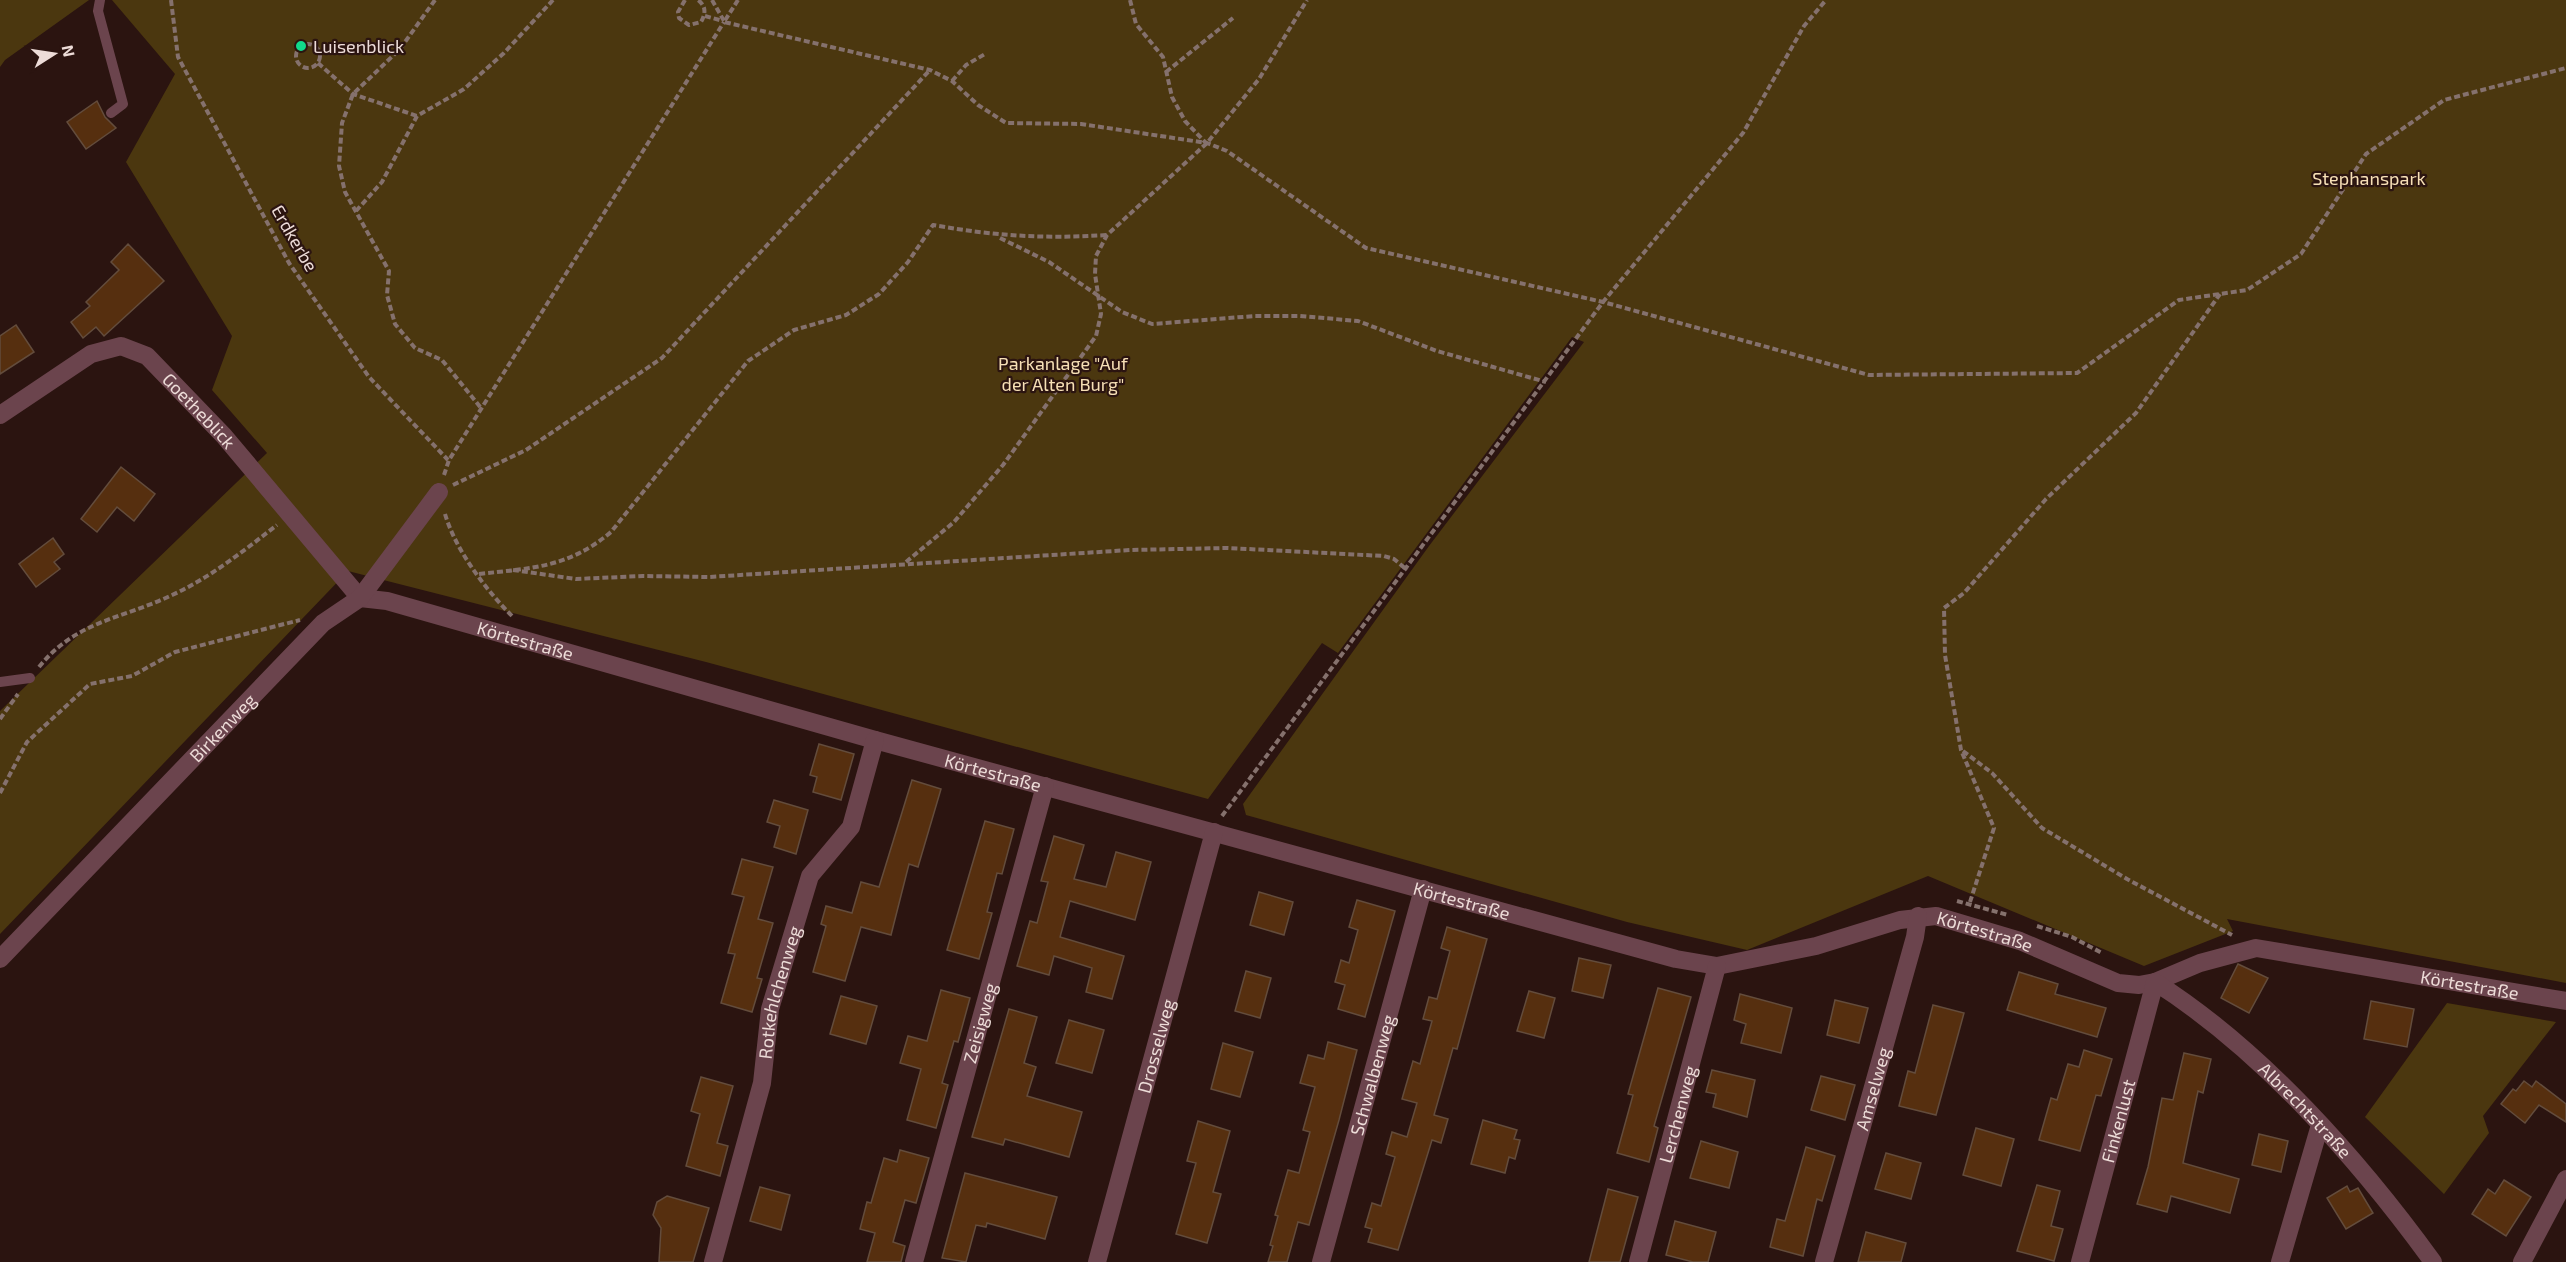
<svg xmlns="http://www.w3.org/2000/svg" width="2566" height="1262" font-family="'Exo 2',sans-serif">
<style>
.green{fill:#4b370f}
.building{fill:#562f0f;stroke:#634c3c;stroke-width:1.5}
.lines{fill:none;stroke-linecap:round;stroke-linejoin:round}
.path{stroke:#85716d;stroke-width:4;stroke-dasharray:6 3;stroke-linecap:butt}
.service{stroke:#6b444d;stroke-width:10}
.minor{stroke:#6b444d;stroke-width:18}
.poi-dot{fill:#11d98a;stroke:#2b1410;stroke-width:2}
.labels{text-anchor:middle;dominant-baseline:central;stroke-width:4.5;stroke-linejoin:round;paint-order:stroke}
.poi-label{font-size:18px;fill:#eddcd8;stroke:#2b1410;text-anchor:start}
.park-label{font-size:18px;fill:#f7e0b6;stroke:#2b1410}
.street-label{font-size:18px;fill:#eddcd8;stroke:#2b1410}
</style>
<rect width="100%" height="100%" fill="#2b1410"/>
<g class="green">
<path d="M0,0H89L5,60L0,67Z"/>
<path d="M112,0H2566V983L2227,919L2233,931L2144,966L1928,876L1747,950L1627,922L1246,815L1243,804L1429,546L1584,342L1572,337L1338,653L1322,643L1208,799L706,662L348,571L0,934V711L267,453L212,390L232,336L126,162L175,74Z"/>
<path d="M2447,1003L2556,1022L2483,1116L2489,1133L2444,1194L2365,1117Z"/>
</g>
<g class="building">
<path d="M97,101L105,117L116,128L86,149L67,122Z"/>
<path d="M128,244L164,281L104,336L96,327L83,338L71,322L90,306L86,302L119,270L111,262Z"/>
<path d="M16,325L34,352L0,374V336Z"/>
<path d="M121,467L155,494L134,521L117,507L97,532L81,519Z"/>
<path d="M53,538L64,554L54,562L60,569L36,587L19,564Z"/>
<path d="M819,744L854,754L841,800L813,792L817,777L810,775Z"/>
<path d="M912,780L941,789L918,867L909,864L891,935L861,927L845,981L813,972L826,926L821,924L826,906L852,913L861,882L879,887Z"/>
<path d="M774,800L808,810L796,854L774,847L780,826L767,822Z"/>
<path d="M985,821L1014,829L1002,874L997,873L987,912L992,913L979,959L947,950Z"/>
<path d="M1054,836L1084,845L1074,879L1106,887L1116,852L1151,862L1135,920L1070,901L1060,937L1124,956L1112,999L1086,992L1092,968L1054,956L1049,975L1017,966L1030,921L1037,923L1048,882L1041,881Z"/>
<path d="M742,859L773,867L758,919L773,923L757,978L762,979L752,1012L721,1003L735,954L728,953L744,897L732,894Z"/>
<path d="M1259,892L1293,902L1284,935L1250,925Z"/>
<path d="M1357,900L1395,911L1365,1017L1338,1009L1345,985L1335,982L1341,960L1349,963L1358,930L1349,927Z"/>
<path d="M1447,927L1487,939L1457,1049L1453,1048L1434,1115L1448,1119L1441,1143L1432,1140L1398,1250L1368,1242L1372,1229L1365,1227L1372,1203L1381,1206L1395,1157L1386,1154L1392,1132L1407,1137L1417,1103L1402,1099L1413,1061L1420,1064L1432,1021L1423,1019L1429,997L1437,999L1450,951L1441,948Z"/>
<path d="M1579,958L1611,965L1603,998L1572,991Z"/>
<path d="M2238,964L2268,978L2249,1013L2221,998Z"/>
<path d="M1246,971L1271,978L1260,1018L1235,1011Z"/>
<path d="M2019,972L2058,984L2055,994L2106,1008L2097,1037L2007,1010Z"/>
<path d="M1658,988L1691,997L1654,1126L1658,1128L1649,1162L1617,1153L1633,1095L1628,1094Z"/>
<path d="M941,990L970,998L958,1042L954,1041L942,1083L948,1085L936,1128L907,1120L921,1069L900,1063L908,1036L927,1041Z"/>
<path d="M1529,991L1555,998L1544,1038L1517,1031Z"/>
<path d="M1740,994L1792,1008L1781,1053L1741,1043L1746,1024L1734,1020Z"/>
<path d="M841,996L877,1006L866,1044L830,1034Z"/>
<path d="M1835,1000L1868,1008L1859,1043L1827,1035Z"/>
<path d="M2371,1001L2414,1009L2407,1047L2364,1039Z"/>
<path d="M1933,1005L1964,1013L1936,1115L1899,1106L1908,1071L1915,1073Z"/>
<path d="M1009,1009L1037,1017L1024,1063L1036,1067L1027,1096L1082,1112L1069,1157L1005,1139L1003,1145L972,1137Z"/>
<path d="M1069,1020L1104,1030L1092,1073L1056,1063Z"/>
<path d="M1328,1042L1357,1050L1339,1120L1309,1225L1298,1222L1287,1262H1268L1273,1246L1270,1245L1278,1216L1275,1215L1288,1170L1299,1173L1310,1132L1303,1130L1315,1087L1300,1083L1308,1055L1324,1059Z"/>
<path d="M1223,1043L1253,1052L1240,1097L1211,1089Z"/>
<path d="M2084,1050L2112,1059L2101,1096L2096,1095L2080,1151L2039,1140L2051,1098L2057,1100L2068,1064L2079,1067Z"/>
<path d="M2184,1053L2211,1059L2203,1093L2198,1091L2183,1163L2239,1179L2230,1213L2171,1196L2167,1212L2137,1204L2148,1167L2162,1098L2173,1100Z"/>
<path d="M1712,1070L1755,1080L1747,1117L1713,1107L1716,1094L1706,1092Z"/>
<path d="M1821,1076L1855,1085L1845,1120L1811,1110Z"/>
<path d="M701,1077L733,1086L717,1143L728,1146L720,1176L686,1166L700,1114L691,1111Z"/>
<path d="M2524,1081L2532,1087L2536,1081L2566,1104V1122L2539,1105L2525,1123L2501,1104L2513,1089L2516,1091Z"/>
<path d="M1483,1120L1517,1130L1514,1139L1520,1140L1515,1159L1509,1157L1505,1173L1471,1164Z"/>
<path d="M1198,1121L1230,1131L1213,1192L1221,1194L1207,1243L1176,1234L1196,1163L1187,1161Z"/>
<path d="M1976,1128L2014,1139L2001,1186L1963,1175Z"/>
<path d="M2259,1134L2288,1141L2281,1172L2252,1165Z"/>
<path d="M1701,1141L1738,1152L1729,1188L1690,1178Z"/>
<path d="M1806,1147L1835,1156L1822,1201L1817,1199L1803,1256L1770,1247L1777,1219L1785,1221Z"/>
<path d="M900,1150L929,1158L916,1203L905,1200L893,1242L905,1246L901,1262H867L875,1233L860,1229L867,1202L871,1203L884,1158L897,1162Z"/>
<path d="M1886,1153L1921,1163L1911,1199L1875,1189Z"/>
<path d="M965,1173L1057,1197L1045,1239L987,1223L986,1227L976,1225L966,1262L942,1258Z"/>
<path d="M2504,1180L2531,1197L2506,1236L2472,1214L2488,1189L2495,1194Z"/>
<path d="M2037,1185L2060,1191L2051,1226L2063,1229L2054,1261L2017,1251Z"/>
<path d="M2347,1186L2350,1192L2358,1188L2373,1213L2346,1229L2327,1198Z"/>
<path d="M760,1187L790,1195L781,1230L750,1221Z"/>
<path d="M1608,1189L1638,1197L1620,1262H1589Z"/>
<path d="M667,1196L709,1208L693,1262H659L661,1228L653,1215L657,1202Z"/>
<path d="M1675,1221L1716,1232L1708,1262H1693L1666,1255Z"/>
<path d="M1866,1232L1906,1243L1901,1262H1858Z"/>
</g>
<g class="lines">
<g class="path">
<path d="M171,0L178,57L289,263L369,377L448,460"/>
<path d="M435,0L400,49L353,94L342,123L339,166L345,192L389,271L387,295L395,324L415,348L442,360L481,408"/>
<path d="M685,0L678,12L679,18L689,25L701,22C706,13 706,6 698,0"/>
<path d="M712,0L724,21"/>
<path d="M738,0L724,22L930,70L952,81L978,105L1006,123L1081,124L1207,143L1227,151L1366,248L1603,302L1869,375L2077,373L2179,300L2247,290L2301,254L2366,154L2444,100L2566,68"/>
<path d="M1130,0L1136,24L1163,57L1172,97L1185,121L1206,143"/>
<path d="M705,16L723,21"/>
<circle cx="308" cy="56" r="12"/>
<path d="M318,63L353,94L417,116"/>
<path d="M1166,72L1233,18"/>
<path d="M952,81L966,65L985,54"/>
<path d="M356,211L382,182L417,116L464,89L504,53L553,0"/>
<path d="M1000,238L1049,262L1122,312L1152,324L1255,316H1300L1358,321L1437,351L1546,382"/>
<path d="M444,475L449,460L724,22"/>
<path d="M453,485L526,450L662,358L929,71"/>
<path d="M445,514C456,551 486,590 513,617"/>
<path d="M906,562L954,522L1003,465L1096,336L1101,314L1095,274L1096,256L1107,235L1207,143L1259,79L1307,0"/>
<path d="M513,570L576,579L643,576L709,577L1130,550L1228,548L1384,556L1394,559L1407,570"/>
<path d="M479,574C532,568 568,568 611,532L748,361L794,330L846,315L879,294L908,262L933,225C995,236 1044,239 1107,235"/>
<path d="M39,667C76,621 121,619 170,596C210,578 242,552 277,525"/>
<path d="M0,719L18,694"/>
<path d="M1963,751L1992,773L2042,828L2127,879L2232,935"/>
<path d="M0,793L27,742L90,684L132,676L175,652L300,620"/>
<path d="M1222,816L1603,302L1743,133L1804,26L1826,0"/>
<path d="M1957,901L2008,915"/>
<path d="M1970,902L1994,828L1961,750L1945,655L1944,608L1964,593L2046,499L2136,413L2220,294"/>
<path d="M2037,926L2072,937L2102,953"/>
</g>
<g class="service">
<path d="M100,0L98,11L123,104L111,113"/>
<path d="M0,682L30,678"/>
</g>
<g class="minor">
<path id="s1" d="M0,415L91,354L121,346L147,356L224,436L360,598L387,601L875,740L1676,959L1717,966L1816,946L1900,920L1936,916L2020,941L2118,983L2139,985L2155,982L2200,963L2256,948L2566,1001"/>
<path id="s2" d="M0,959L323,623L360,598L439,492"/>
<path id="s3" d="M713,1262L762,1083L770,1009L810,876L851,827L875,740"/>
<path id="s4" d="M914,1262L1045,786"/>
<path id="s5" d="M1097,1262L1214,832"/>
<path id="s6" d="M1321,1262L1423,889"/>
<path id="s7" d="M1638,1262L1717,966"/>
<path id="s8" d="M1824,1262L1915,937L1918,916"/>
<path id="s9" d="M2080,1262L2155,982C2262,1050 2359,1160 2433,1262"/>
<path d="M2280,1262L2320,1125"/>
<path d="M2522,1262L2566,1179"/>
</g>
</g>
<circle class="poi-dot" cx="301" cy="46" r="6"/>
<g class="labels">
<g class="poi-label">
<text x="313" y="46">Luisenblick</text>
</g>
<g class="park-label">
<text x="2369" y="178">Stephanspark</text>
<text x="1063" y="363">Parkanlage "Auf<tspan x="1063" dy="21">der Alten Burg"</tspan></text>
</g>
<g class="street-label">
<text transform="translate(295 238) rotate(60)">Erdkerbe</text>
<text stroke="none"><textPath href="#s1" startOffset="244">Goetheblick</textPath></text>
<text stroke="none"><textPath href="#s1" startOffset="662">Körtestraße</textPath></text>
<text stroke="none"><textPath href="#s2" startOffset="321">Birkenweg</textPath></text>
<text stroke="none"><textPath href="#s1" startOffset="1148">Körtestraße</textPath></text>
<text stroke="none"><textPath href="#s1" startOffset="1634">Körtestraße</textPath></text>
<text stroke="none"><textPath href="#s1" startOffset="2174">Körtestraße</textPath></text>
<text stroke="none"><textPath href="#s1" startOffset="2678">Körtestraße</textPath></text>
<text stroke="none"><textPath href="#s3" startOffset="278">Rotkehlchenweg</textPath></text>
<text stroke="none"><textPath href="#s4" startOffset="248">Zeisigweg</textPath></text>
<text stroke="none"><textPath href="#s5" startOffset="224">Drosselweg</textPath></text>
<text stroke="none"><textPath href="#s6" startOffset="194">Schwalbenweg</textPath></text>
<text stroke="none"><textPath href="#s8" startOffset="180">Amselweg</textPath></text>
<text stroke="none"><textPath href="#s9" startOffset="488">Albrechtstraße</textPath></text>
<text stroke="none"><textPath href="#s7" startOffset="153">Lerchenweg</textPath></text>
<text stroke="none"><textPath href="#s9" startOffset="146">Finkenlust</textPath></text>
</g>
</g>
<g transform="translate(54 54) rotate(78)" stroke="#2b1410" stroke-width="4.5" paint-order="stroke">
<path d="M0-4.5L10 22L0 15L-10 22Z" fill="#eddcd8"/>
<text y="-9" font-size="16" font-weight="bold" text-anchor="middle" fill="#eddcd8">N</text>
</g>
</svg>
